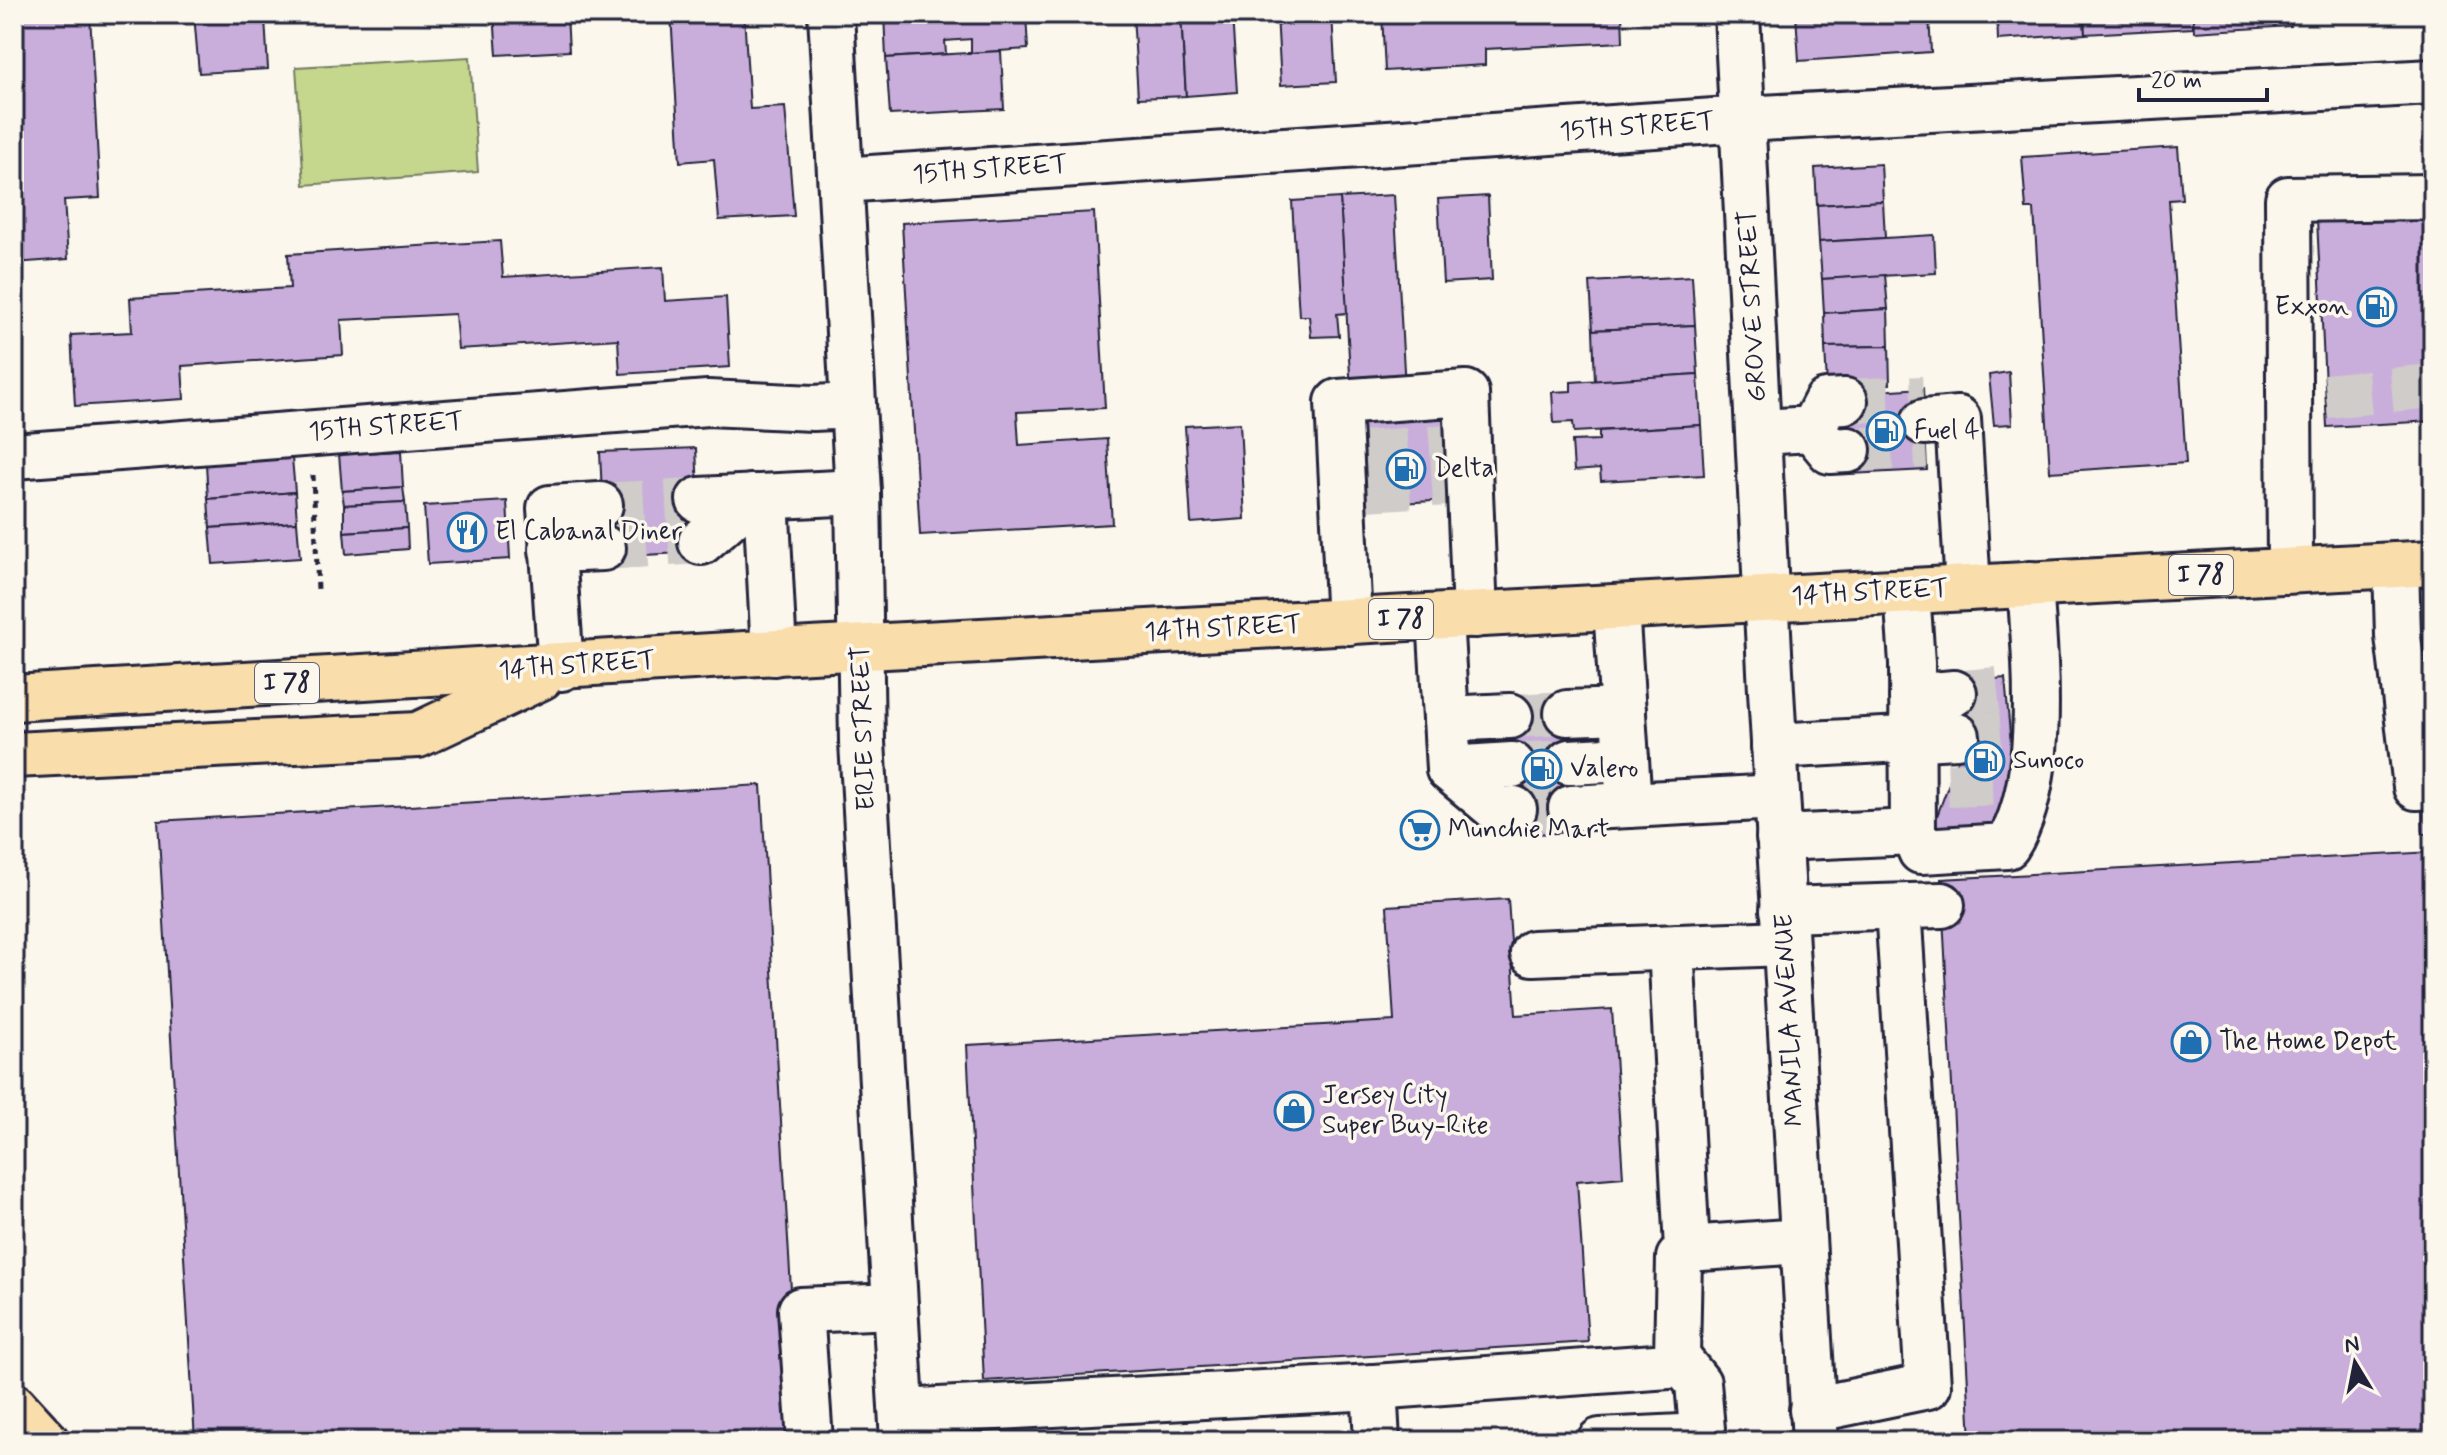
<svg xmlns="http://www.w3.org/2000/svg" width="2447" height="1455" font-family="Mynerve,sans-serif">
<style>
.green{fill:#c4d78c;stroke:#737c64;stroke-width:2}
.building{fill:#c9aedb;stroke:#22223b;stroke-width:2}
.lines{fill:none;stroke-linecap:round;stroke-linejoin:round}
.minor-tunnel{stroke:#d0ccc9;stroke-width:44;stroke-dasharray:44 22;stroke-linecap:butt}
.minor-casing{stroke:#22223b;stroke-width:50}
.major-casing{stroke:#22223b;stroke-width:50}
.highway-casing{stroke:#22223b;stroke-width:50}
.path{stroke:#22223b;stroke-width:5;stroke-dasharray:6 6;stroke-linecap:butt}
.minor{stroke:#fbf7ec;stroke-width:44}
.major{stroke:#f9ddab;stroke-width:44}
.highway{stroke:#f9ddab;stroke-width:44}
.labels{text-anchor:middle;dominant-baseline:central;stroke-width:7;stroke-linejoin:round;paint-order:stroke}
.shield{fill:#fbf7ec;stroke:#636270;stroke-width:2}
.shield-label{font-size:24px;font-weight:bold;fill:#22223b}
.street-label{font-size:26px;fill:#22223b;stroke:#fbf7ec}
.poi-label{font-size:26px;fill:#22223b;stroke:#fbf7ec;text-anchor:start}
</style>
<rect width="100%" height="100%" fill="#fbf7ec"/>
<filter id="ink" filterUnits="userSpaceOnUse"><feTurbulence type="fractalNoise" baseFrequency=".0125" numOctaves="2"/><feDisplacementMap in="SourceGraphic" scale="16" xChannelSelector="R" yChannelSelector="G"/><feConvolveMatrix kernelMatrix="1 2 1 2 8 2 1 2 1" color-interpolation-filters="sRGB"/></filter>
<g filter="url(#ink)">
<path class="green" d="M470,57L478,172L304,185L296,67Z"/>
<g class="building">
<path d="M14,14H90L100,198L64,200L68,259L14,263V152L26,151Z"/>
<path d="M194,14H299V15L265,18L268,69L199,73Z"/>
<path d="M494,14H567L569,51L497,55Z"/>
<path d="M671,14H744L750,109L785,107L794,216L719,220L714,159L680,162Z"/>
<path d="M884,14H943L944,21L968,19V14H1026L1028,49L971,53V39L945,41L946,54L886,58Z"/>
<path d="M1133,14H1181L1186,96L1138,98Z"/>
<path d="M1181,14H1232L1237,92L1186,96Z"/>
<path d="M1277,14H1332L1336,82L1281,85Z"/>
<path d="M1382,14H1622L1623,42L1485,49V65L1385,71Z"/>
<path d="M1796,14H1929L1931,52L1799,61Z"/>
<path d="M1997,14H2084L2085,34L1998,40Z"/>
<path d="M2084,14H2193V28L2085,34Z"/>
<path d="M2193,14H2290L2291,26L2194,32Z"/>
<path d="M1001,51L1004,109L890,115L886,58Z"/>
<path d="M2178,147L2182,199L2169,200L2186,463L2050,472L2034,209H2026L2022,157Z"/>
<path d="M1881,164L1883,201L1817,205L1815,168Z"/>
<path d="M1394,195L1405,388L1351,392L1340,198Z"/>
<path d="M1488,196L1492,280L1443,283L1438,199Z"/>
<path d="M1340,198L1347,313L1337,314L1339,336L1311,337L1309,316H1299L1292,201Z"/>
<path d="M1883,201L1885,238L1819,242L1817,205Z"/>
<path d="M1094,212L1105,408L1017,412L1019,445L1107,439L1112,524L920,535L902,223Z"/>
<path d="M2433,212V421L2327,427L2317,219Z"/>
<path d="M1934,235L1936,273L1822,279L1819,242Z"/>
<path d="M500,241L503,277L663,267L665,301L726,297L730,367L620,374L618,339L458,349L455,314L341,320L343,355L182,366L184,399L75,406L71,335L132,332L130,298L290,288L288,254Z"/>
<path d="M1885,275L1888,309L1824,313L1822,279Z"/>
<path d="M1692,276L1695,325L1593,330L1590,282Z"/>
<path d="M1888,309L1889,346L1825,347L1824,313Z"/>
<path d="M1695,325L1698,374L1595,381L1593,330Z"/>
<path d="M1889,346L1890,384L1827,386L1825,347Z"/>
<path d="M2009,372L2012,424L1994,425L1989,375Z"/>
<path d="M1698,374L1701,425L1574,432L1573,422L1554,423L1552,392L1571,391V382Z"/>
<path d="M1923,388L1927,470L1850,474L1845,393Z"/>
<path d="M1443,402L1449,500L1367,505L1361,408Z"/>
<path d="M1240,423L1245,519L1191,523L1185,426Z"/>
<path d="M1701,425L1704,475L1601,481L1600,469L1574,471L1572,441L1599,440V431Z"/>
<path d="M696,448L701,552L605,557L600,452Z"/>
<path d="M401,451L403,487L342,491L339,454Z"/>
<path d="M292,458L295,492L208,499L206,464Z"/>
<path d="M403,487L405,502L344,505L342,491Z"/>
<path d="M295,492L297,522L210,528L208,499Z"/>
<path d="M507,501L510,559L428,564L424,506Z"/>
<path d="M405,502L407,528L344,532V505Z"/>
<path d="M297,522L300,558L213,564L210,528Z"/>
<path d="M407,528L408,549L346,554L344,532Z"/>
<path d="M2005,678L2013,767L1994,830L1930,835L1959,756L1953,683Z"/>
<path d="M1567,703L1574,832L1516,835L1509,707Z"/>
<path d="M761,785L800,1441H195L158,821Z"/>
<path d="M2433,800V834H2423L2422,801Z"/>
<path d="M2433,852V1441H1971L1941,879Z"/>
<path d="M1508,899L1516,1015L1612,1009L1623,1177L1577,1181L1588,1342L984,1381L967,1045L1394,1021L1387,906Z"/>
</g>
<g class="lines">
<g class="minor-tunnel">
<path d="M2326,396L2433,386"/>
<path d="M1845,401L1923,398"/>
<path d="M1848,450L1926,446"/>
<path d="M1364,453L1446,447"/>
<path d="M1366,489L1448,484"/>
<path d="M600,505L699,500"/>
<path d="M603,548L701,542"/>
<path d="M1954,693L2006,688"/>
<path d="M1510,716L1567,713"/>
<path d="M1957,736L2010,732"/>
<path d="M1512,765L1569,762"/>
<path d="M1948,785L2008,783"/>
<path d="M1514,809L1571,808"/>
</g>
<g class="minor-casing">
<g id="minor">
<path d="M831,14L858,492L862,742L903,1441"/>
<path d="M1737,14L1771,691L1815,1441"/>
<path d="M841,180L1744,119L2433,82"/>
<path d="M1924,422L1958,419L1968,588"/>
<path d="M1812,429L1830,451L1848,450"/>
<path d="M1760,432L1812,429L1826,402L1845,401"/>
<path d="M14,456L708,403L813,408L853,406"/>
<path d="M766,497L774,653"/>
<path d="M699,500L858,492"/>
<path d="M701,542L752,497"/>
<path d="M552,550L603,548"/>
<path d="M2396,565L2398,636L2416,787L2433,786"/>
<path d="M2290,570L2288,199L2433,197"/>
<path d="M1907,592L1912,663L1913,832L1921,851L2007,846C2048,782 2035,659 2030,584"/>
<path d="M1616,607L1629,805L1777,797"/>
<path d="M1440,617L1449,769L1498,810L1514,809"/>
<path d="M1349,622L1338,402L1466,393L1475,615"/>
<path d="M561,668L550,508L600,505"/>
<path d="M1912,697L1954,693"/>
<path d="M1567,713L1623,711"/>
<path d="M1446,719L1510,716"/>
<path d="M1774,746L1957,736"/>
<path d="M1569,762L1626,759"/>
<path d="M1449,769L1512,765"/>
<path d="M1571,808L1629,805"/>
<path d="M1779,838L1913,832"/>
<path d="M1783,910L1942,905"/>
<path d="M1533,953L1679,947"/>
<path d="M1687,1249L1672,966L1679,947L1785,943"/>
<path d="M1677,1357L1698,1383L1703,1441"/>
<path d="M1374,1387L1377,1441"/>
<path d="M1812,1410L1928,1386L1898,907"/>
<path d="M902,1412L1374,1387L1669,1366L1677,1357L1679,1258L1687,1249L1802,1241"/>
<path d="M810,1441L801,1310L894,1306"/>
<path d="M1600,1441L1702,1436"/>
</g>
</g>
<g class="major-casing">
<path id="major" d="M14,1406L46,1441"/>
</g>
<g class="highway-casing">
<g id="highway">
<path d="M14,698L811,650L2433,563"/>
<path d="M14,755L418,735L541,677"/>
</g>
</g>
<path class="path" d="M313,475L318,590"/>
<use href="#minor" class="minor"/>
<use href="#major" class="major"/>
<use href="#highway" class="highway"/>
</g>
</g>
<defs>
<g id="fuel-ring" transform="scale(2)"><circle r="9.5" fill="#fbf7ec" stroke="#1f6fb2" stroke-width="1.5"/><path d="M-5.5-6h7V0h2V4h1.3V-2.5L3-4.5l.8-.8L6-3V5H2.5V1h-1V6h-7ZM-4.2-4.7v3.2H.2V-4.7Z" fill="#1f6fb2"/></g>
<g id="restaurant-ring" transform="scale(2)"><circle r="9.5" fill="#fbf7ec" stroke="#1f6fb2" stroke-width="1.5"/><path d="M-5-6h1v4h1v-4h1v4h1v-4h1v5L-1.5 .5V6h-2V.5L-5-1ZM5-6V6H3V1.5H1.5Q1.5-4 5-6Z" fill="#1f6fb2"/></g>
<g id="supermarket-ring" transform="scale(2)"><circle r="9.5" fill="#fbf7ec" stroke="#1f6fb2" stroke-width="1.5"/><path d="M-6-5.5h2.5l.6 2H6L4.5 2H-2.5L-4.4-4H-6ZM-1.5 3.2a1.3 1.3 0 1 0 .1 0ZM3 3.2a1.3 1.3 0 1 0 .1 0Z" fill="#1f6fb2"/></g>
<g id="shop-ring" transform="scale(2)"><circle r="9.5" fill="#fbf7ec" stroke="#1f6fb2" stroke-width="1.5"/><path d="M-5-2.5h2.3a2.7 3.5 0 0 1 5.4 0H5L5.5 6h-11ZM-1.5-2.5h3a1.5 2.3 0 0 0-3 0Z" fill="#1f6fb2"/></g>
</defs>
<g fill-rule="evenodd">
<use href="#fuel-ring" x="2377" y="307"/>
<use href="#fuel-ring" x="1886" y="431"/>
<use href="#fuel-ring" x="1406" y="469"/>
<use href="#restaurant-ring" x="467" y="532"/>
<use href="#fuel-ring" x="1985" y="761"/>
<use href="#fuel-ring" x="1542" y="769"/>
<use href="#supermarket-ring" x="1420" y="830"/>
<use href="#shop-ring" x="2191" y="1042"/>
<use href="#shop-ring" x="1294" y="1111"/>
</g>
<g class="labels">
<g class="shield">
<rect x="2169" y="555" width="64" height="40" rx="6"/>
<rect x="1369" y="599" width="64" height="40" rx="6"/>
<rect x="255" y="663" width="64" height="40" rx="6"/>
</g>
<g class="shield-label">
<text x="2201" y="575">I 78</text>
<text x="1401" y="619">I 78</text>
<text x="287" y="683">I 78</text>
</g>
<g class="street-label">
<text transform="translate(1637 127) rotate(-4)">15TH STREET</text>
<text transform="translate(990 170) rotate(-4)">15TH STREET</text>
<text transform="translate(1753 306) rotate(-93)">GROVE STREET</text>
<text transform="translate(386 427) rotate(-4)">15TH STREET</text>
<text transform="translate(1870 593) rotate(-3)">14TH STREET</text>
<text transform="translate(1223 629) rotate(-3)">14TH STREET</text>
<text transform="translate(577 666) rotate(-4)">14TH STREET</text>
<text transform="translate(864 728) rotate(-92)">ERIE STREET</text>
<text transform="translate(1790 1020) rotate(-93)">MANILA AVENUE</text>
</g>
<g class="poi-label">
<text x="2349" y="307" text-anchor="end">Exxon</text>
<text x="1914" y="431">Fuel 4</text>
<text x="1434" y="469">Delta</text>
<text x="495" y="532">El Cabanal Diner</text>
<text x="2013" y="761">Sunoco</text>
<text x="1570" y="769">Valero</text>
<text x="1448" y="830">Munchie Mart</text>
<text x="2219" y="1042">The Home Depot</text>
<text x="1322" y="1096">Jersey City<tspan x="1322" dy="30">Super Buy-Rite</tspan></text>
</g>
</g>
<rect width="2447" height="1455" fill="none" stroke="#fbf7ec" stroke-width="48"/>
<rect x="24" y="24" width="2399" height="1407" fill="none" stroke="#22223b" stroke-width="3" filter="url(#ink)"/>
<g transform="translate(2355 1363) rotate(350)" stroke="#fbf7ec" stroke-width="6" paint-order="stroke">
<path d="M0-6L14 30L0 20L-14 30Z" fill="#22223b"/>
<text y="-12" font-size="22" font-weight="bold" text-anchor="middle" fill="#22223b">N</text>
</g>
<path d="M2139 88v12h128v-12" fill="none" stroke="#22223b" stroke-width="4"/>
<text x="2151" y="88" font-size="24" fill="#22223b" stroke="#fbf7ec" stroke-width="6" paint-order="stroke">20 m</text>
</svg>
